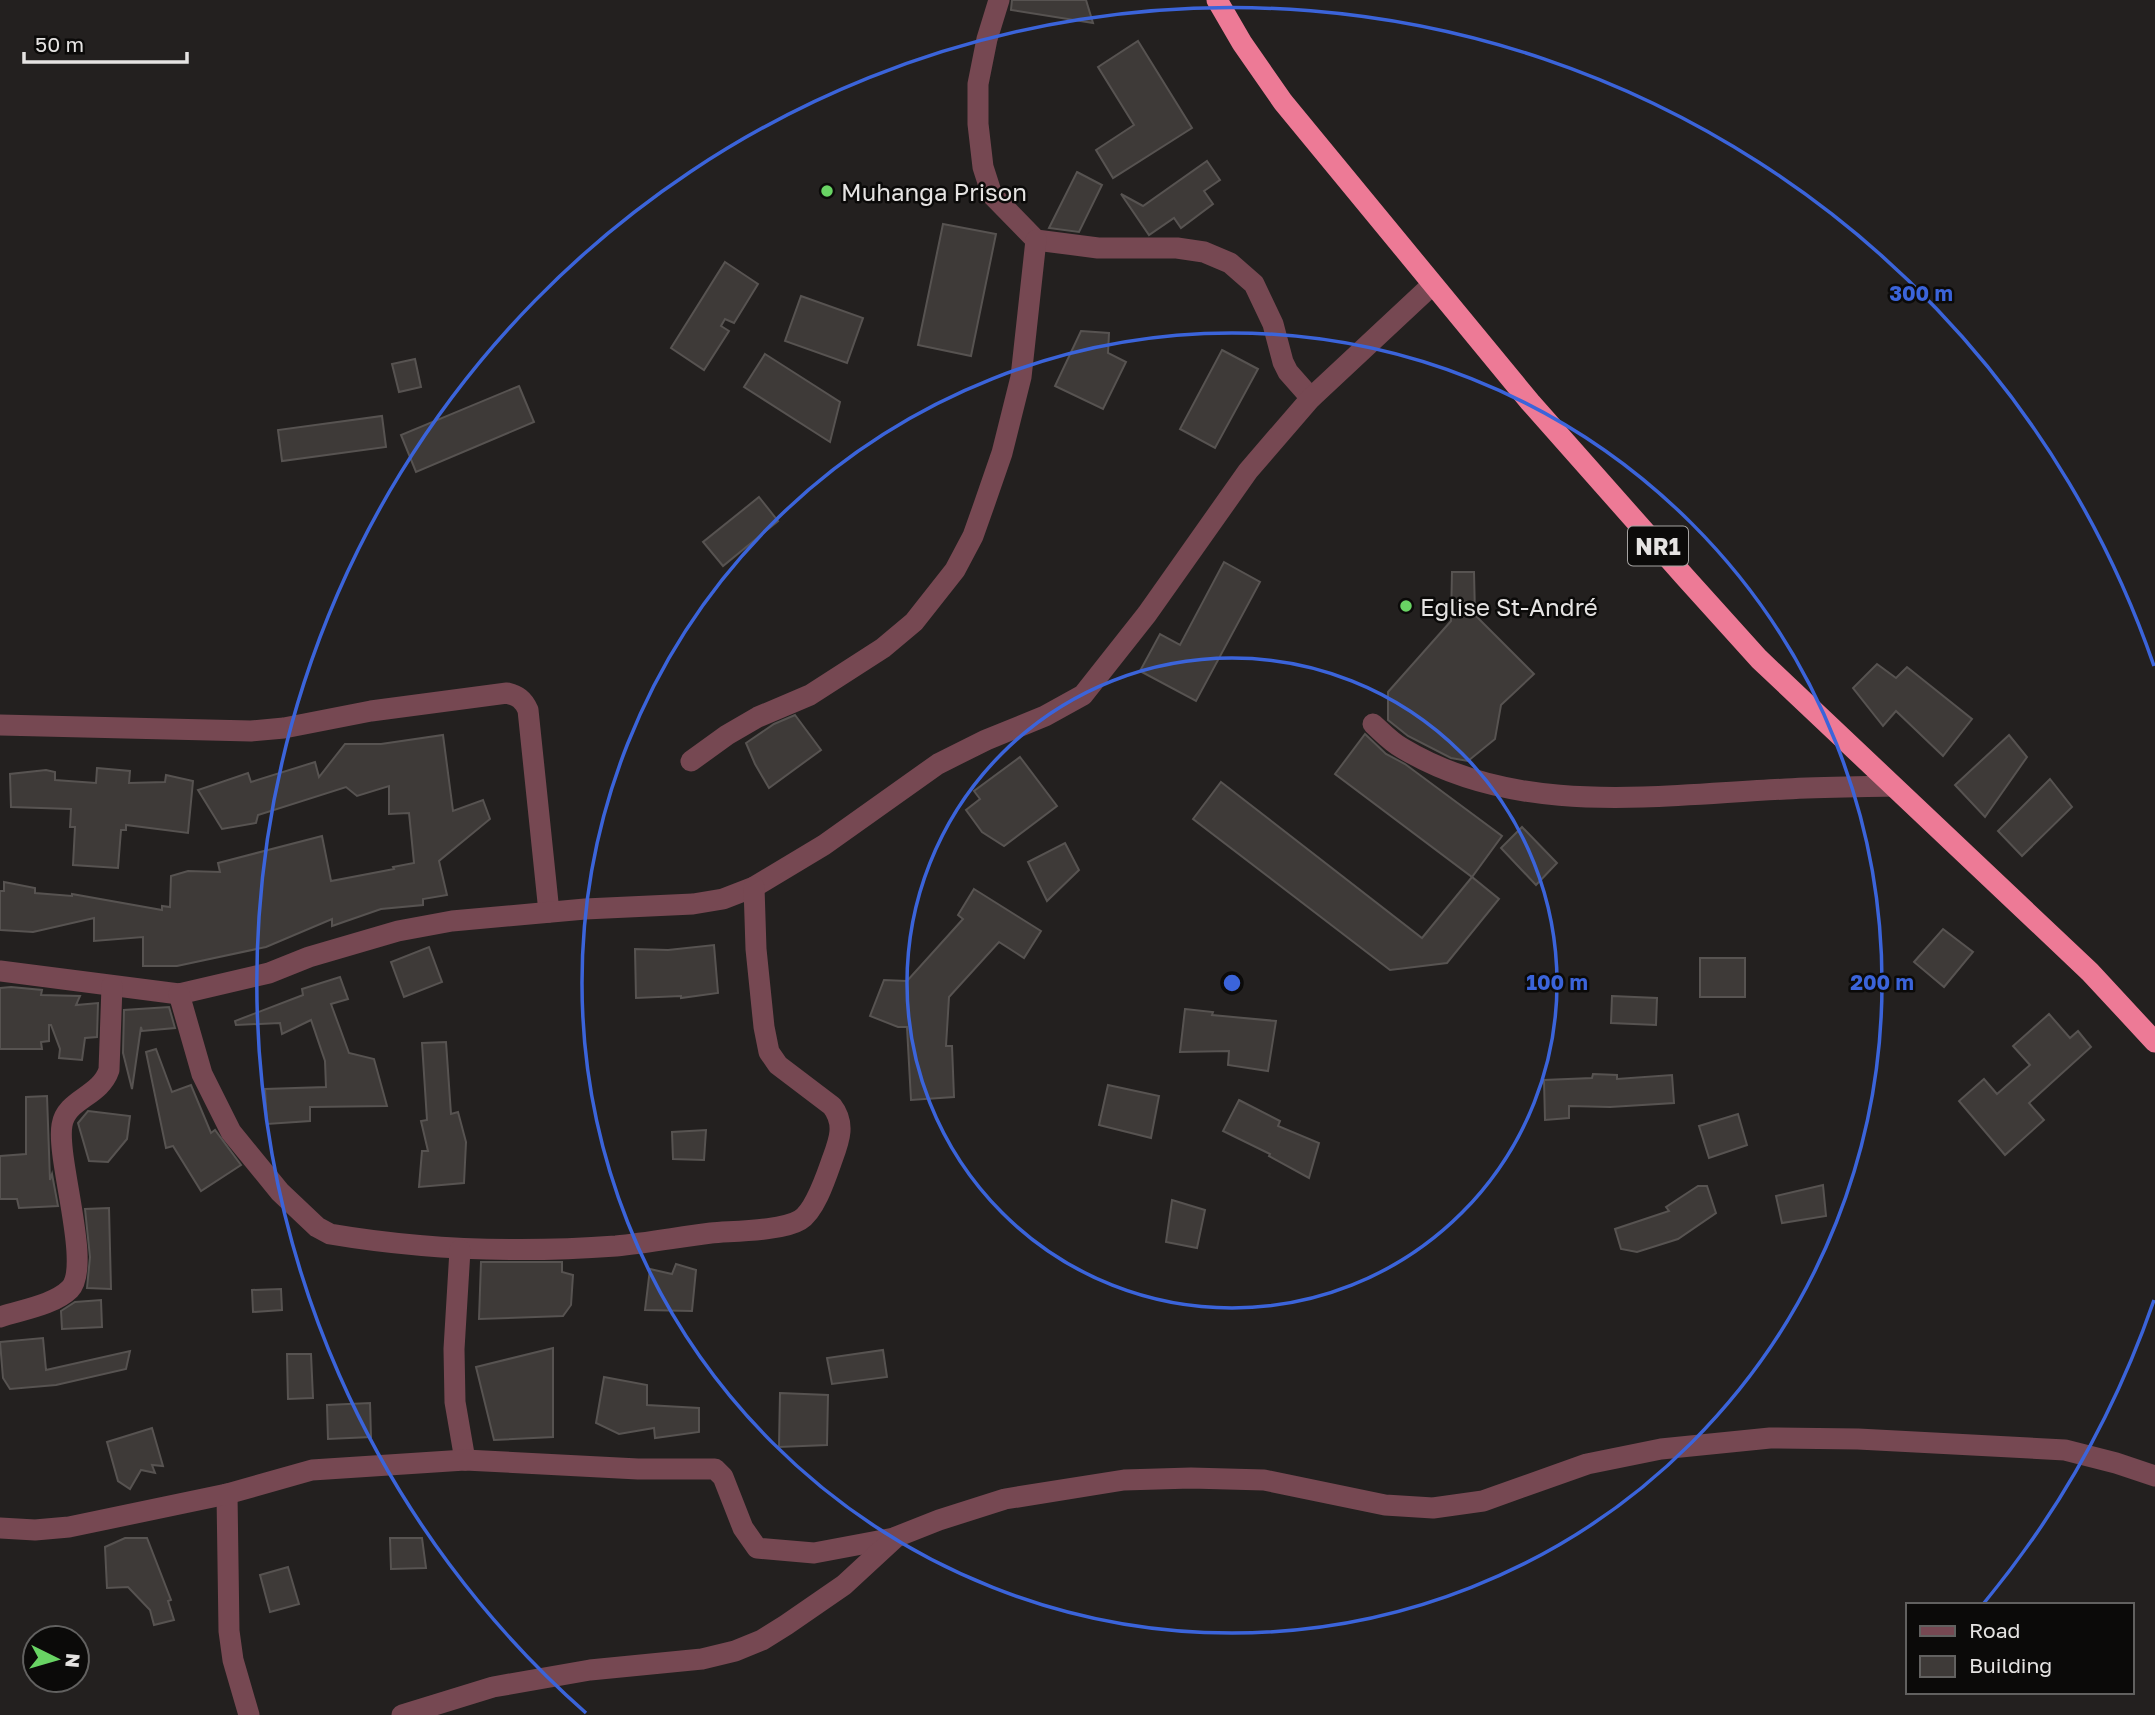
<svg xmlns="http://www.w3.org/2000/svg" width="2155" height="1715" font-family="'Golos Text',sans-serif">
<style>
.building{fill:#3e3a38;stroke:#575351;stroke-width:2}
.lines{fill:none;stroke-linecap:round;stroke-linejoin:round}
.street{stroke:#764852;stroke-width:21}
.highway{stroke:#ed7a96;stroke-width:21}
.ring{fill:none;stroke:#3b64da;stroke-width:3.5}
.poi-dot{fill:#69d464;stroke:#0b0a09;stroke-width:2.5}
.labels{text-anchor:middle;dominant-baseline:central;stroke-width:5;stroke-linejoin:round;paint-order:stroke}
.shield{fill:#0b0a09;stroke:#a4a2a1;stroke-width:2}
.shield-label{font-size:23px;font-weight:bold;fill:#e5e3e2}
.poi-label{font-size:24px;fill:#e5e3e2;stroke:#0b0a09;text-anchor:start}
.centre{fill:#3b64da;stroke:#0b0a09;stroke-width:3.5}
.ring-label{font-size:21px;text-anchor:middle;font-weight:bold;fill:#3b64da;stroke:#0b0a09;stroke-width:5;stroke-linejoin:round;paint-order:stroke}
</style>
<rect width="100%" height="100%" fill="#23201f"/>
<g class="building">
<path d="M1012,0H1086L1093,23L1011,10Z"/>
<path d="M1138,41L1192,128L1113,178L1096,150L1134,125L1098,67Z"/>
<path d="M1207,161L1220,180L1204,191L1213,204L1181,228L1174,218L1149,235L1121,194L1143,206Z"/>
<path d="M1077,172L1102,185L1079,232L1049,228Z"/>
<path d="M943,224L996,234L971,356L918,345Z"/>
<path d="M725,262L758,284L734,323L725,319L721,326L729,331L704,370L671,348Z"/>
<path d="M801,296L863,318L847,363L785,341Z"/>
<path d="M1081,331L1109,333L1108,353L1126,362L1103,409L1055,386Z"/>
<path d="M1222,350L1258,369L1215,448L1180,429Z"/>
<path d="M765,354L840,402L830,442L744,387Z"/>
<path d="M415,359L421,387L399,392L392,364Z"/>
<path d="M519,386L534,422L416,472L401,435Z"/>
<path d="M382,416L386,447L282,461L278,430Z"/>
<path d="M759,497L778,521L723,566L703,542Z"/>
<path d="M1224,562L1260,582L1196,701L1140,671L1160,634L1180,645Z"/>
<path d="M1452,572H1474L1475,615L1534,674L1501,705L1495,739L1468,761L1451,758L1408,736L1388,720V692L1451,621Z"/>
<path d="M1877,664L1896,678L1907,667L1972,719L1943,756L1896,711L1883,726L1853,688Z"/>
<path d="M795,715L821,750L769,788L755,764L746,743L774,724Z"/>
<path d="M1365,734L1386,754L1405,764L1502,836L1472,877L1335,774Z"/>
<path d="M443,735L453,811L483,800L490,819L439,861L447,895L423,899V905L381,909L332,926V919L266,947L177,966H143V937L94,941V918L33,932L0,930V891H4V882L35,888V893L72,896V894L162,910V906L170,907L171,876L188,871L220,872L218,863L322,836L331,881L394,869L393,867L414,863L409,813L389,814V786L357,796L346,787L258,815L256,823L222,829L198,790L248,773L251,782L315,762L319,777L345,744H381Z"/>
<path d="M2009,735L2027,757L1985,817L1955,785Z"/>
<path d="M1020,757L1057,806L1004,846L982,832L966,810L980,799L974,791Z"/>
<path d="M97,768L130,771L129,783L165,782L166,775L193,781L188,833L126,825V830H121L118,868L73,865L75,827H70L71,809L11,807L10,774L46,770L55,772V780L96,783Z"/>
<path d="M2050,779L2072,807L2022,856L1998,831Z"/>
<path d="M1221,782L1422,938L1472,877L1499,899L1447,963L1390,970L1193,819Z"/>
<path d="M1522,827L1557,863L1536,885L1501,848Z"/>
<path d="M1065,843L1079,870L1047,901L1028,862Z"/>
<path d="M974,889L1041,931L1024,958L999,942L949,997L946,1046H952L954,1097L911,1100L907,1027H898L870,1016L884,980L907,981L963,919L958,915Z"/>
<path d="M1943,929L1973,952L1944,987L1914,962Z"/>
<path d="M714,945L718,993L681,998V996L636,998L635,949L668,950Z"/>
<path d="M429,947L442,982L404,997L391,962Z"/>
<rect x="1700" y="958" width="45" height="39"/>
<path d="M340,977L348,999L331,1004L349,1053L374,1059L387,1106L310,1107V1121L267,1124L265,1089L326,1087L325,1061L311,1020L282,1034L280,1023L236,1025L235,1021L303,995L302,989Z"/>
<path d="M11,987L42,990L41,995L80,996L76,1005L98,1003L97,1037L85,1038L82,1060L59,1058L60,1049L51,1025H49V1041L41,1042L42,1049H0V988Z"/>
<path d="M1612,996L1657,998L1656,1025L1611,1023Z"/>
<path d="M169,1007L175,1028L142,1031L141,1027L132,1089L123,1053L124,1010Z"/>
<path d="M1185,1009L1213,1012L1212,1015L1276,1021L1268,1071L1228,1065L1229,1051L1180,1052Z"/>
<path d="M2049,1014L2070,1038L2078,1031L2091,1047L2029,1103L2044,1120L2005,1155L1959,1101L1984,1079L1997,1094L2030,1065L2013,1046Z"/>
<path d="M446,1042L451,1114L458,1112L466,1142L464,1183L419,1187L422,1151H428L421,1121L427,1120L422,1043Z"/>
<path d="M156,1049L172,1092L191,1085L211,1133L215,1130L241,1165L201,1191L173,1146L166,1148L146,1052Z"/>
<path d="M1593,1074L1617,1075V1079L1672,1075L1674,1103L1610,1107L1569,1106V1118L1545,1120L1544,1080L1592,1078Z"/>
<path d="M1108,1085L1159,1096L1151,1138L1099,1125Z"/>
<path d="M47,1096L50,1180L52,1174L58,1206L19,1208L17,1199H0V1156L26,1154V1097Z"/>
<path d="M1239,1100L1280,1121L1278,1126L1319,1143L1309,1178L1269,1156L1270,1154L1223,1131Z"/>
<path d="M88,1111L130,1116L127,1139L108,1162L89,1161L78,1123Z"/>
<path d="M1738,1114L1747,1145L1709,1158L1699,1126Z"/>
<path d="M706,1130L704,1160L673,1159L672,1132Z"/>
<path d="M1823,1185L1826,1216L1782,1223L1776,1196Z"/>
<path d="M1698,1186H1707L1716,1213L1678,1239L1637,1252L1621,1249L1615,1229L1669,1211L1666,1207Z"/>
<path d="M1172,1200L1205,1210L1197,1248L1166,1242Z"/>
<path d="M109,1208L111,1289L87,1288L90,1257L85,1209Z"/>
<path d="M481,1262H562V1272L573,1275L571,1305L563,1316L479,1319Z"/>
<path d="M676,1264L696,1270L692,1311L645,1310L650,1269L672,1274Z"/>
<path d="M281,1289L282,1310L253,1312L252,1290Z"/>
<path d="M101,1300L102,1327L62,1329L61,1311L75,1302Z"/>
<path d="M43,1338L46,1370L130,1351L126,1369L56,1385L10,1389L3,1378L0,1342Z"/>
<path d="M553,1348V1437L494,1440L476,1367Z"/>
<path d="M883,1350L887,1377L832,1384L827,1358Z"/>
<path d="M287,1354H311L313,1398L288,1399Z"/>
<path d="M604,1377L647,1385V1405L699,1408V1432L655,1438L654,1428L619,1434L596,1423Z"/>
<path d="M780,1393L828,1395L827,1445L779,1447Z"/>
<path d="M370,1403L371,1437L328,1439L327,1405Z"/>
<path d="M152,1428L163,1466L152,1465L155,1473L141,1470L130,1489L118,1481L107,1442Z"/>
<path d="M125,1538H147L171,1600L168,1601L174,1620L154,1625L150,1610L128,1587L107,1588L105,1547Z"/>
<path d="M390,1538H422L426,1568L391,1569Z"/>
<path d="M288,1567L299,1604L270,1612L260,1575Z"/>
</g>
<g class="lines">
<g class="street">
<path d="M999,0L987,39L978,84V124L983,167L992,195L1036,240L1098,248H1177L1204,252L1230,263L1254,284L1273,324L1283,362L1288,372L1311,398"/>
<path d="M1373,724C1382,732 1391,742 1402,748C1518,818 1657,795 1786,789C1821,787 1857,787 1892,786"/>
<path d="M0,725L251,731L284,728L371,711L507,693C518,696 523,699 528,710L549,912"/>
<path d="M691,761L727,735L758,717L810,695L883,648L914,622L955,570L973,536L984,505L1002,453L1021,377L1036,240"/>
<path d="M0,971L179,994L269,973L309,957L398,931L452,921L585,909L693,904L723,899L754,887L824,845L938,764L986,740L1045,716L1083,695L1147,614L1248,471L1311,398L1432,285"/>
<path d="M179,994L202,1074L231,1132L280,1192L317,1227L330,1234C424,1250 521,1253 616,1246C647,1243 679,1237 711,1233C733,1231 782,1231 800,1220C815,1211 826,1177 832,1160C839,1141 846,1124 832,1106L778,1065L769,1052L764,1027L756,949L754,887"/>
<path d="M460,1250L454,1349L455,1402L465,1460"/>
<path d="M0,1317C21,1310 54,1305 70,1289C92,1266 56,1159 62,1125C66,1099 100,1097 109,1070L112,986"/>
<path d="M227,1494L229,1631L233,1660L249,1715"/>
<path d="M0,1528L35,1530L69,1527L227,1494L312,1470L465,1460L638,1469H715L723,1477L743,1528L757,1548L814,1553L894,1538"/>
<path d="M402,1715L493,1687L590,1670L702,1659L735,1651L762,1640L786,1625L844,1585L896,1537L939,1520L1005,1499L1124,1480L1191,1478L1264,1480L1385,1505L1433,1508L1483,1501L1587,1464L1661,1449L1770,1438L1858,1439L2065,1450L2116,1463L2155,1476"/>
</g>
<path class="highway" d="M1217,0L1242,43L1283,102L1530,402L1685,577L1759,659L2090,972L2155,1042"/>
</g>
<g class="ring">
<circle cx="1232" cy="983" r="325"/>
<circle cx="1232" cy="983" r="650"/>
<path d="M2154 1300A975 975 0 0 1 1984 1603M586 1713A975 975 0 1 1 2154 666"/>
</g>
<g class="poi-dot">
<circle cx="827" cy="191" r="7"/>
<circle cx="1406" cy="606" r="7"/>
</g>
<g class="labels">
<rect class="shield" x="1628" y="526.5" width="60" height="39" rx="5"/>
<g class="shield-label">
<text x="1658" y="546">NR1</text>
</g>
<g class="poi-label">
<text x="841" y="191">Muhanga Prison</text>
<text x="1420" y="606">Eglise St-André</text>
</g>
</g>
<circle cx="1232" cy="983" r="10" class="centre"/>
<g class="ring-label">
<text x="1921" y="301">300 m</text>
<text x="1557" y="990">100 m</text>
<text x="1882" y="990">200 m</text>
</g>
<rect x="1906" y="1603" width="228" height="91" fill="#0b0a09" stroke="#626160" stroke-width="2"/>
<rect x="1920" y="1626" width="35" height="10" fill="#764852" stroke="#626160" stroke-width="2"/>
<text x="1969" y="1638" font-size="21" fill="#e5e3e2">Road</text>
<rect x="1920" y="1656" width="35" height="21" fill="#3e3a38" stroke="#626160" stroke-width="2"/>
<text x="1969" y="1673" font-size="21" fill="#e5e3e2">Building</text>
<g transform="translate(56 1659) rotate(95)"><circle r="33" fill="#0b0a09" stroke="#626160" stroke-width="2"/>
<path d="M0-5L12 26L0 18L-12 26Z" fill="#69d464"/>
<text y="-10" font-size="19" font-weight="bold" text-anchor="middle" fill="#e5e3e2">N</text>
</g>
<path d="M24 52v10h163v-10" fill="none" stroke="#e5e3e2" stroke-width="3.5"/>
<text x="35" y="52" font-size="21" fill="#e5e3e2" stroke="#0b0a09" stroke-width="5" paint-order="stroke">50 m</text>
</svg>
